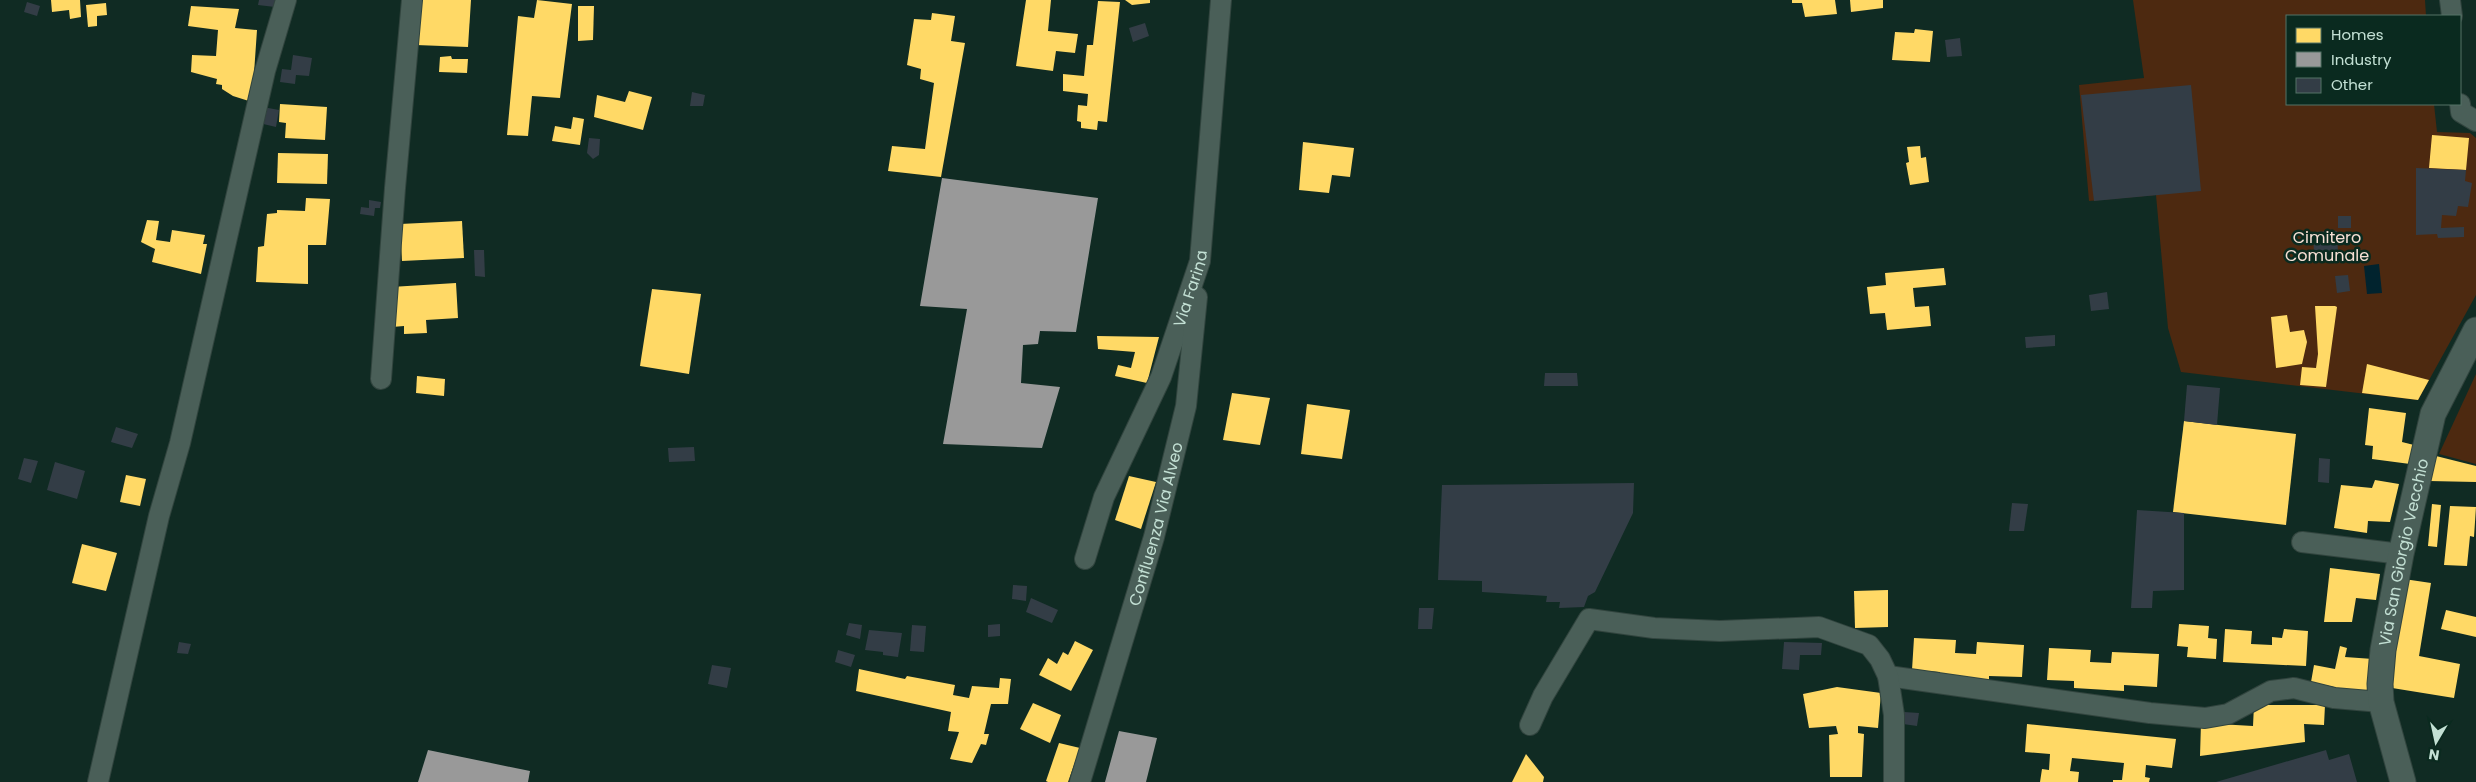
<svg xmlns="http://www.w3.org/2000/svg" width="2476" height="782" font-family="Poppins,sans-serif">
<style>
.green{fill:#4d2910}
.water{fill:#01232e}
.homes{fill:#ffd966}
.industry{fill:#999}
.building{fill:#333d46}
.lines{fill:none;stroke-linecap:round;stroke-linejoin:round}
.minor-casing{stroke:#31443e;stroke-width:22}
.tertiary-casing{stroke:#31443e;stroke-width:27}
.minor{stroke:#4a5f58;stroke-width:20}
.tertiary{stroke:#4a5f58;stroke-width:25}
.labels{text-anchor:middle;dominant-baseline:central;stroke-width:5;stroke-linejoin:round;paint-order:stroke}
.park-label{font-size:16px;fill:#f6dfd4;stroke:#0a2a1f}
.street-label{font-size:16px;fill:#c3e0d4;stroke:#0a2a1f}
</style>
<rect width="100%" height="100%" fill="#102b23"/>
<g class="green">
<path d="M2133,0H2425L2426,16H2287V104H2434L2437,132L2470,133L2476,138V295L2418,400L2181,372L2168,328L2156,195L2089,201L2079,85L2144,78Z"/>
<path d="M2476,374V464L2439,454Z"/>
</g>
<path class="water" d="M2379,264L2382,293L2367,294L2364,266Z"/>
<g class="homes">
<path d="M51,0H80L81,17L70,19L69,10L52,12Z"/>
<path d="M419,0H471L468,47L416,45Z"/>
<path d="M537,0L572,4L560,98L532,96L528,136L507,135L518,16L534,18Z"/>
<path d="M1026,0H1051L1048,31L1078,34L1075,53L1056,51L1053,71L1016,66Z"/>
<path d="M1125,0H1150V3L1132,5Z"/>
<path d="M1792,0H1835L1837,14L1805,17L1802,3H1792Z"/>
<path d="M1850,0H1883V8L1851,12Z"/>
<path d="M1098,1L1120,2L1107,122L1098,121L1097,130L1081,128V122L1077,121L1078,105L1087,106L1088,94L1063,91V74L1084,76L1087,45H1093Z"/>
<path d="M106,3L107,15L97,16V26L88,27L86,5Z"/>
<path d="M191,6L239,9L235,28L257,30L252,102L233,96L222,89V85L216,84L217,79L191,72L192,55L216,56L218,30L188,26Z"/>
<path d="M578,6H594L593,40L578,41Z"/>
<path d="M932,13L955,16L951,41L965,43L941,177L888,171L892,146L925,149L934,83L920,79L921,69L907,65L914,19L931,20Z"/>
<path d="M1915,29L1933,31L1930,62L1892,60L1895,32L1914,33Z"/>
<path d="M451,56L452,59H468L467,73L439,72L440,57Z"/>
<path d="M629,91L652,97L643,130L594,117L597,95L625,102Z"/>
<path d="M280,104L327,107L325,140L285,138L286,123L279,122Z"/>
<path d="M573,117L584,119L580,145L552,141L555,126L571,129Z"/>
<path d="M2432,135L2469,138L2466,170L2429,168Z"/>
<path d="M1303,142L1354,148L1350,177L1332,175L1329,193L1299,190Z"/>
<path d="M1920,146L1921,158L1926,157L1929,182L1910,185L1906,163L1909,162L1907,147Z"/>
<path d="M278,153L328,154L327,184L277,183Z"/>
<path d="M306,198L330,199L326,245H308V284L256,282L258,247L264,246L267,214L277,213V210L305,211Z"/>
<path d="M147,220L159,221L156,240L170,242L172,230L205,235L203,244H207L201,274L152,262L155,249L141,242Z"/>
<path d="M462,221L464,258L402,261L400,224Z"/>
<path d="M1944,268L1946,285L1913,288L1915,307L1929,306L1931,326L1887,330L1885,313L1870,314L1867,287L1886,285L1885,273Z"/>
<path d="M456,283L458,318L426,320L427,333L404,334V326L392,327L391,287Z"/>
<path d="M652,289L701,294L689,374L640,366Z"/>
<path d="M2315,306H2335L2337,307L2326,387L2300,385L2302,367L2316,368L2318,354Z"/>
<path d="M2287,315L2290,332L2304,330L2307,342L2302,364L2276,368L2271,317Z"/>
<path d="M1097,336L1159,337L1147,383L1115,376L1118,365L1131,368L1135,352L1098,349Z"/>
<path d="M2367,364L2429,380L2418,400L2362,393Z"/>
<path d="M417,376L445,379L444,396L416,393Z"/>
<path d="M1232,393L1270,398L1260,445L1223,440Z"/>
<path d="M1307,404L1350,410L1342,459L1301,454Z"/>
<path d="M2369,408L2406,413L2402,442L2414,445L2410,464L2372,459L2373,446L2365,445Z"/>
<path d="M2184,421L2296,434L2286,525L2173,512Z"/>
<path d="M2432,455L2476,466V482L2429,481Z"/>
<path d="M126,475L146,479L140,506L120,502Z"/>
<path d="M1129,476L1156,482L1141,529L1115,520Z"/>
<path d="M2375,480L2399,484L2390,522L2368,521L2367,533L2334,528L2341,485L2372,488Z"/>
<path d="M2432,504L2441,505L2437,547L2428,546Z"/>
<path d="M2450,506L2476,507L2474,537L2470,536L2467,566L2444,565Z"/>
<path d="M82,544L117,553L106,591L72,583Z"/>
<path d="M2330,568L2380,574L2376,600L2356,598L2352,622H2324Z"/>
<path d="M2404,579L2431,583L2419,656L2460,664L2454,698L2386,687Z"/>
<path d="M1888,590V627L1855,628L1854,591Z"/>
<path d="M2446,610L2476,617V637L2441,629Z"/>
<path d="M2179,624L2209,626L2208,638L2217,639L2216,659L2187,657L2188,647L2177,646Z"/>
<path d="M2225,629L2252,631L2251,644L2272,645V637L2282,638L2284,629L2308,631L2306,666L2223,662Z"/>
<path d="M1914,638L1956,640L1955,653L1976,654L1977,642L2024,645L2022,677L1989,676V682L1939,679L1940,672L1912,670Z"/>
<path d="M1075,641L1093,650L1071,691L1039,675L1048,658L1057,664L1063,652L1068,655Z"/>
<path d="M2340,646L2347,648L2345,657L2373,659L2366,694L2333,692L2334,687L2311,682L2314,665L2335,669Z"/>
<path d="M2049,648L2091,650L2090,662L2111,663L2112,652L2159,654L2157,687L2124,685V691L2074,688V681L2047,680Z"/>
<path d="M859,669L905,679L907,676L955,685L953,695L969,698L972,686L999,688L1000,678L1011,679L1008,704H991L984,734H989L986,745L981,744L972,763L950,759L959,732L948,731L951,712L856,691Z"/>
<path d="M1837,687L1881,693L1878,728L1858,726V733L1864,734L1862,777H1830L1829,735L1838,734L1836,726L1809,728L1803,694Z"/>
<path d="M1033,703L1061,715L1050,743L1020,729Z"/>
<path d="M2254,705H2325L2324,725L2304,724L2305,742L2200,756L2201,723L2253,726Z"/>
<path d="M2027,724L2176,739L2172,768L2146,765L2145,777L2150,778L2149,782H2113V780H2122L2124,763L2072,758L2070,771L2079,772L2078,782H2040L2042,769L2049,770L2050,754L2025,752Z"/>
<path d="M1059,743L1080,748L1068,782H1048L1046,781Z"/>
<path d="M1526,754L1544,777L1543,782H1512Z"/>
</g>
<g class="industry">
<path d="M942,178L1098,198L1076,332L1040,331L1038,344L1023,345L1021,383L1060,387L1042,448L943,444L967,309L920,306Z"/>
<path d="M1119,731L1157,738L1146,782H1105Z"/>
<path d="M428,750L530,771L528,782H418Z"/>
</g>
<g class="building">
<path d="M259,0H276L275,7L258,5Z"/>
<path d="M27,2L40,6L37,16L24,12Z"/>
<path d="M1145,23L1149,36L1133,42L1129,28Z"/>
<path d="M1960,38L1962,56L1947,57L1945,40Z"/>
<path d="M293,55L312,58L309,76L296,75L295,84L280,82L282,69L291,70Z"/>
<path d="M2191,85L2201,191L2094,201L2081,95Z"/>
<path d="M692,92L705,95L703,106H690Z"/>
<path d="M263,107L279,110L276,127L259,123Z"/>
<path d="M589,138L600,139L599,155L593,159L587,153Z"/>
<path d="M2416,168L2466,170L2465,181L2472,183L2468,207L2458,206L2456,216L2442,215L2441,228L2464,227V237L2438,238L2437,234L2416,235Z"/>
<path d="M369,200L381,202L380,208H375L374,216L360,214L361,207L369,208Z"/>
<rect x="2338" y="216" width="13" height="12"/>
<path d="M2337,231L2338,253L2314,254L2313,232Z"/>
<path d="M474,250H484L485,277L475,276Z"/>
<path d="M2348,275L2350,291L2337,293L2335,276Z"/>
<path d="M2107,292L2109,309L2091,311L2089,295Z"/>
<path d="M2055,335V346L2026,348L2025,337Z"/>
<path d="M1545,373H1577L1578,386H1544Z"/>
<path d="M2187,385L2220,388L2217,425L2184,421Z"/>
<path d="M116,427L138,434L132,448L111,442Z"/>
<path d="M694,447L695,461L669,462L668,448Z"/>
<path d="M24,458L38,461L31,483L18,479Z"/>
<path d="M2319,458L2330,459L2329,483L2318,482Z"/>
<path d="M55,462L85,471L77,499L47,490Z"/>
<path d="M1634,483L1633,513L1595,592L1588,596L1584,607L1559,608L1560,602H1546L1547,596L1482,592V581L1438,580L1442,485Z"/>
<path d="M2012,503L2028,504L2024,531H2009Z"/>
<path d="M2137,510L2184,513V590L2153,591L2152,608H2131Z"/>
<path d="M1013,585L1027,586L1026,601L1012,599Z"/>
<path d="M1031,598L1058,610L1052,623L1026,612Z"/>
<path d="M1419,608H1434L1432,629H1418Z"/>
<path d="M849,623L862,625L860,639L846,635Z"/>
<path d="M1000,624V636L988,637V625Z"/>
<path d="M912,625L926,626L924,652L910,651Z"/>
<path d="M869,630L902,633L898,657L883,655V652L865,650Z"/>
<path d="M179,642L191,644L188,654L177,653Z"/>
<path d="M1784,642L1822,643L1821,655H1800L1799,670L1782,669Z"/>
<path d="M838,650L855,655L851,667L835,662Z"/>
<path d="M712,665L731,668L727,688L708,684Z"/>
<path d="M1904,712L1919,713L1917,726L1903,724Z"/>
<path d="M2326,750L2329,760L2349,754L2357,782H2216Z"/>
</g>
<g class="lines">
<g class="minor-casing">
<g id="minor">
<path d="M2450,0L2452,16"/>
<path d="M2460,104L2461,112L2476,121"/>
<path d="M381,379L395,188L412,0"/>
<path d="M2302,542L2401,554"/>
<path id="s1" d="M1085,559L1104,497L1161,377L1200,261L1221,0"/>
<path d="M1888,676L2150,713L2205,718L2228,714L2271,691L2294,688L2334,698L2381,702"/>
<path d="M1530,725L1543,696L1589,619L1654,628L1720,631L1819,627L1869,645L1880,659L1888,676L1894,715V782"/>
<path d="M98,782L159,516L180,443L265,71L286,0"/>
<path id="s2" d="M1080,782L1154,537L1186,406L1197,297"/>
</g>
</g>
<g class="tertiary-casing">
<g id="tertiary">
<path id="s3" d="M2403,782L2381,702L2380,684L2383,650L2401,554L2433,414L2476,330"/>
</g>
</g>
<use href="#minor" class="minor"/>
<use href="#tertiary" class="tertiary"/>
</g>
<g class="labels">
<g class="park-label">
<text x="2327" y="237">Cimitero<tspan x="2327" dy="18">Comunale</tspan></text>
</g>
<g class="street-label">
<text stroke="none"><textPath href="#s1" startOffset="291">Via Farina</textPath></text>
<text stroke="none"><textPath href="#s2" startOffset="269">Confluenza Via Alveo</textPath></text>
<text stroke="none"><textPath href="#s3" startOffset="235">Via San Giorgio Vecchio</textPath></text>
</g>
</g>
<rect x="2286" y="15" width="175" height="90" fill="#0a2a1f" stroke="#547367"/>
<rect x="2296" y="28" width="25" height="15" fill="#ffd966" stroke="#547367"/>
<text x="2331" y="40" font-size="15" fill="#c3e0d4">Homes</text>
<rect x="2296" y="52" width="25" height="15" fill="#999999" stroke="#547367"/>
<text x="2331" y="65" font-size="15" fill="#c3e0d4">Industry</text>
<rect x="2296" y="78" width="25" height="15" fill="#333d46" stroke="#547367"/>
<text x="2331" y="90" font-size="15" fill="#c3e0d4">Other</text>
<g transform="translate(2436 742) rotate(189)" stroke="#0a2a1f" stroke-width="4" paint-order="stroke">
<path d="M0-4L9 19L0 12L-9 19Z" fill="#c3e0d4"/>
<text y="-8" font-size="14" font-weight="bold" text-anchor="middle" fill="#c3e0d4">N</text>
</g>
</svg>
